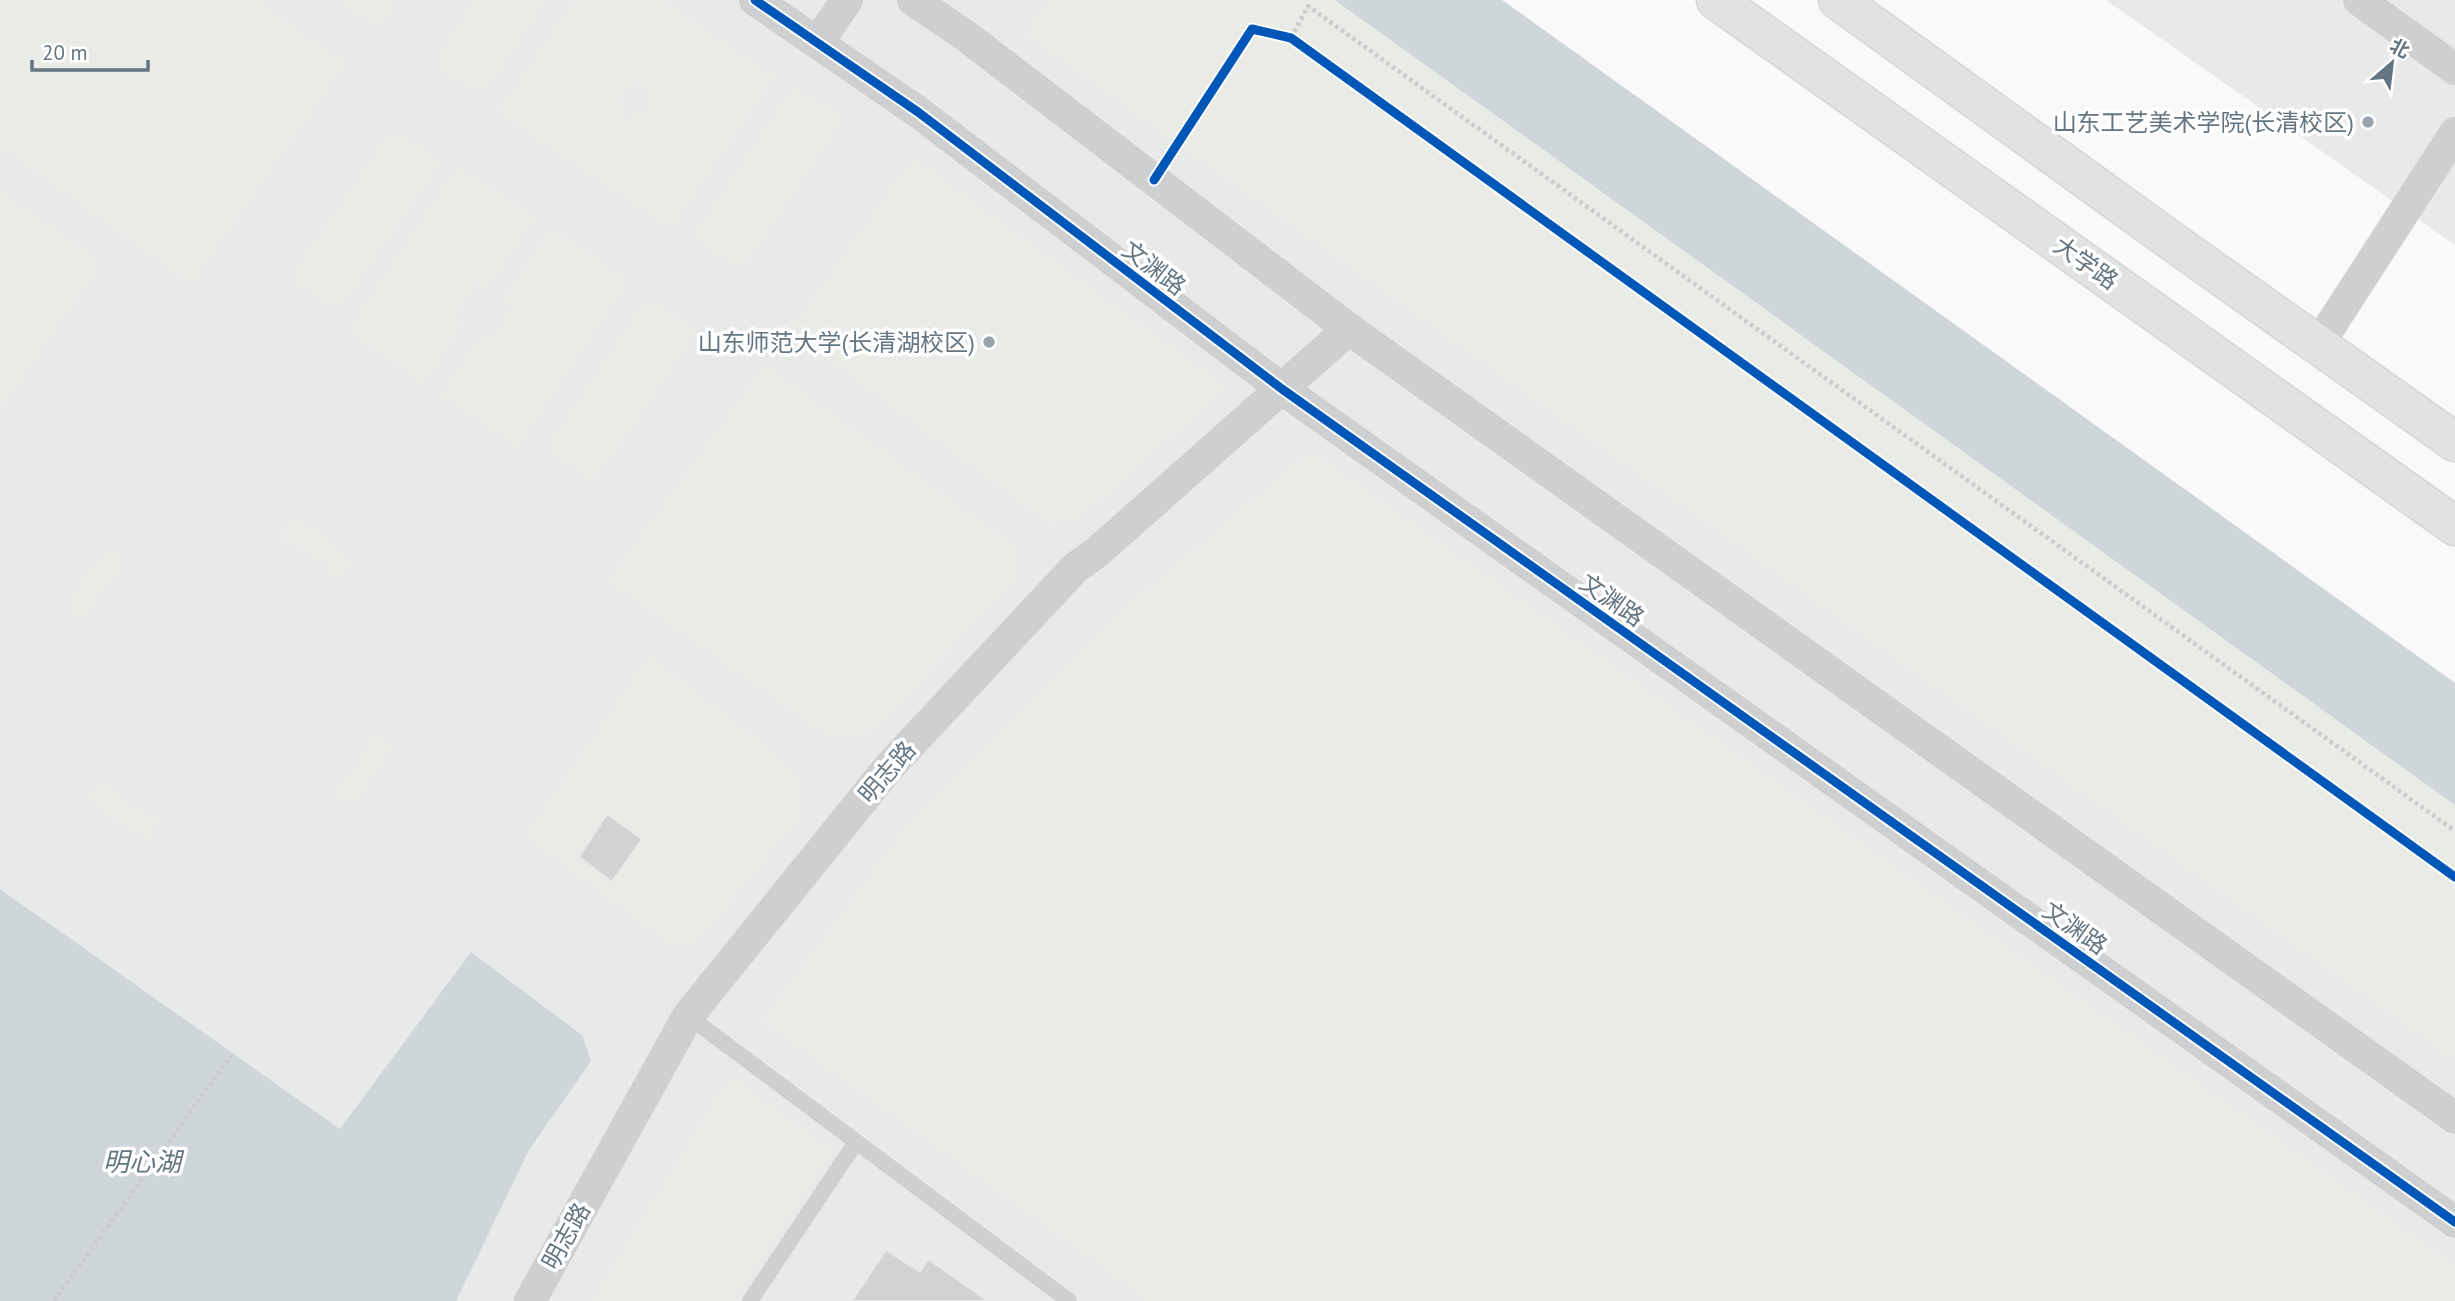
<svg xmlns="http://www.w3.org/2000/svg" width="2455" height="1301" font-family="'PT Sans','Noto Sans SC',sans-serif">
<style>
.built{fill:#e8e9e9}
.green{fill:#e8ebe6;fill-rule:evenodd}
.water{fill:#ced6d9}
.building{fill:#d0d2d3;stroke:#e8e8e8;stroke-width:2}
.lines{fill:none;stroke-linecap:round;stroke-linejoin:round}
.primary-casing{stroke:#d5d6d7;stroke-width:41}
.path{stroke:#cbcccd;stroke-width:4.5;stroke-dasharray:3.5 3.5;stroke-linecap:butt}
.lane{stroke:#cecfd0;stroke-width:16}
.street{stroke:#cecfd0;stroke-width:32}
.primary{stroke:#e1e2e2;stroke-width:38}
.cycleway-casing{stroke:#fff;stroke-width:13}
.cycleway{stroke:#0057b8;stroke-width:9}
.poi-dot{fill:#99a4ac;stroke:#fff;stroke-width:2.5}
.labels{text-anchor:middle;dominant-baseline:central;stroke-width:7;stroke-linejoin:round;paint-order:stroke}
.poi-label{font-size:24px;fill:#657683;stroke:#fff;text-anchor:end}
.street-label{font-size:24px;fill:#657683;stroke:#fff}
.water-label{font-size:26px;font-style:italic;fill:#60757c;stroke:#fff}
</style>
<rect width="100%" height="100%" fill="#f9f9f9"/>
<g class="built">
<path d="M0,0H1502L2455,683V1301H0Z"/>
<path d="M2106,0H2455V245Z"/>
</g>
<g class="green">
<path d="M0,0H256L346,63L191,285L0,147Z"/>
<path d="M335,0H398L378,29Z"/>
<path d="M475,0H548L487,89L474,92L441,70L437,55Z"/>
<path d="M574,0H663L776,76L671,230L497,112ZM638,84L643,85L650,92C653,110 638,115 623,118L620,99L625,88Z"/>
<path d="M1047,0H1335L2455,805V1061L1024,34Z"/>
<path d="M791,90L803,91L839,113L841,125L747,263L734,266L700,244L697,230Z"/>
<path d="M389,132L400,133L437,155L438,167L344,306L331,308L297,285L293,272Z"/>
<path d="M913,157L1227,387L1081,518L1050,525L789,331Z"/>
<path d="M458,165L536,217L488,288L478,282L454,318L463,324L424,384L346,331Z"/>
<path d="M0,190L103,262L0,411Z"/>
<path d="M551,227L630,280L518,447L440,395L480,336L489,342L513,306L503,299Z"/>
<path d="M644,302L656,303L692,325L694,337L599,476L587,478L553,455L550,441Z"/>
<path d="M765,364L1020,549L1017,580L872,732L830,738L607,581Z"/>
<path d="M1311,450L2455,1265V1301H1149L761,1021L912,818L1105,624Z"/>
<path d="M290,519C319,530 333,539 354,562L336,578C321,558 305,549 280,539Z"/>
<path d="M111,548L127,567C105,582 96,597 86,621L65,610C78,582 87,568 111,548Z"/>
<path d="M649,654L789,764L803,789L800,818L699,941L670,945L525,836Z"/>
<path d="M369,734L392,743L382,769L349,806L331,790C352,772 362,761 369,734Z"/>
<path d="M105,778C123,799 134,809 161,817L151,840C123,828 110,818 89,795Z"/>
<path d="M730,1075L834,1151L734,1301H591Z"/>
</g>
<g class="water">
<path d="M1335,0H1502L2455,683V805Z"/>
<path d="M0,889L340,1129L471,952L582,1035L591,1061L529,1150L456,1301H0Z"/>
</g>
<g class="building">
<path d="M607,814L642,839L612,882L579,857Z"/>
<path d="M886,1250L920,1272L928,1259L988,1301H852Z"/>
</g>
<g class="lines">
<g class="primary-casing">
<g id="primary">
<path d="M1716,0L2455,526"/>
<path d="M1838,0L2180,247L2455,442"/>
</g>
</g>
<g class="path">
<path d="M1291,38L1308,6L2455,831"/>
<path d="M54,1301L231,1056"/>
</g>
<g class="lane">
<path d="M688,1016L1069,1301"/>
<path d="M750,1301L856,1142"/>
</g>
<g class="street">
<path d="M755,0L918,112L1282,389L2455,1222"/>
<path d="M913,0L966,36L1349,329L2455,1118"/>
<path d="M2359,0L2455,69"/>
<path d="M817,43L847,0"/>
<path d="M2318,345L2455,133"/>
<path d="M530,1301L688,1016L889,767L1075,568L1096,553L1349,329"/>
</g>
<use href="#primary" class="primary"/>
<g class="cycleway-casing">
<g id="cycleway">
<path d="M755,0L918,112L1282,389L2455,1222"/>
<path d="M1154,180L1252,29L1291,38L2455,877"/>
</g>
</g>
<use href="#cycleway" class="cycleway"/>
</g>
<g class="poi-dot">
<circle cx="2368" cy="122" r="7"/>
<circle cx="989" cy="342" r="7"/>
</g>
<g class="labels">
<g class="poi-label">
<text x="2354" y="122">山东工艺美术学院(长清校区)</text>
<text x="975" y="342">山东师范大学(长清湖校区)</text>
</g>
<g class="street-label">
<text transform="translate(2086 263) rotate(35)">大学路</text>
<text transform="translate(1154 268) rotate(37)">文渊路</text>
<text transform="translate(1612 600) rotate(35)">文渊路</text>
<text transform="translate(887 772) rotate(-49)">明志路</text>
<text transform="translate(2075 928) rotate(35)">文渊路</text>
<text transform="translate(566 1236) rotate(-61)">明志路</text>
</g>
<g class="water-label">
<text x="142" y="1161">明心湖</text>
</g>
</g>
<g transform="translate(2392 63) rotate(28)" stroke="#ffffff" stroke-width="5" paint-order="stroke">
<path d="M0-5L12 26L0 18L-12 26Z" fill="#657683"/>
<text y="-10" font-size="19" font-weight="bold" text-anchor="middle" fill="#657683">北</text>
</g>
<path d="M32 60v10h116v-10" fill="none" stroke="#657683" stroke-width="3.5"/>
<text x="42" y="60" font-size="21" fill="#657683" stroke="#ffffff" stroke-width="5" paint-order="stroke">20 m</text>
</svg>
